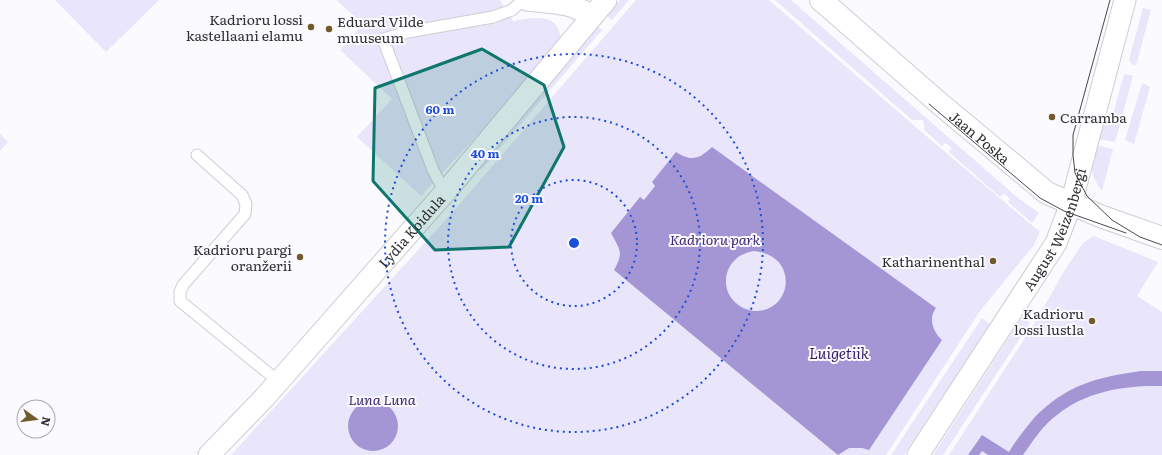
<svg xmlns="http://www.w3.org/2000/svg" width="1162" height="455" font-family="Literata,serif">
<style>
.green{fill:#e9e5fb}
.water{fill:#a496d5;fill-rule:evenodd}
.lines{fill:none;stroke-linecap:round;stroke-linejoin:round}
.service-casing{stroke:#cecdd4;stroke-width:13}
.minor-casing{stroke:#cecdd4;stroke-width:23}
.tertiary-casing{stroke:#cecdd4;stroke-width:24}
.service{stroke:#fff;stroke-width:11}
.minor{stroke:#fff;stroke-width:21}
.tertiary{stroke:#fff;stroke-width:22}
.tram{stroke:#49494b;stroke-width:1}
.marked{fill:#0f766e;fill-opacity:0.2;stroke:#0f766e;stroke-width:3;stroke-linejoin:round}
.ring{fill:none;stroke:#1d4ed8;stroke-width:2;stroke-dasharray:2 4}
.poi-dot{fill:#725b2b;stroke:#fbfafe;stroke-width:1.5}
.labels{text-anchor:middle;dominant-baseline:central;stroke-width:4;stroke-linejoin:round;paint-order:stroke}
.poi-label{font-size:14px;fill:#303032;stroke:#fbfafe;text-anchor:end}
.street-label{font-size:14px;fill:#303032;stroke:#fbfafe}
.park-label{font-size:14px;font-style:italic;fill:#412973;stroke:#fbfafe}
.water-label{font-size:15px;font-style:italic;fill:#361c66;stroke:#fbfafe}
.centre{fill:#1d4ed8;stroke:#fbfafe;stroke-width:2}
.ring-label{font-size:12px;text-anchor:middle;font-weight:bold;fill:#1d4ed8;stroke:#fbfafe;stroke-width:4;stroke-linejoin:round;paint-order:stroke}
</style>
<rect width="100%" height="100%" fill="#fbfafe"/>
<g class="green">
<path d="M55,0H159L106,52Z"/>
<path d="M336,0H500L513,21C528,19 553,12 559,31C561,37 561,41 559,47L421,196L357,137L392,99L340,50L363,24Z"/>
<path d="M620,0H629L612,20L606,15Z"/>
<path d="M636,0H769L918,129L1040,232L1034,245L980,311L886,455H231L451,214Z"/>
<path d="M775,0H791L1018,198L1039,213L1032,223L1008,202L1010,199L1004,193L1000,197L949,152L952,148L945,143L942,146L924,130V123L923,120H912Z"/>
<path d="M1143,8L1151,10L1136,65L1132,64L1129,60Z"/>
<path d="M597,26L602,30L481,170L475,165Z"/>
<path d="M1124,74L1133,76L1115,142L1098,139C1100,131 1102,122 1110,118L1112,114H1113Z"/>
<path d="M1142,83L1150,87L1134,144L1125,140Z"/>
<path d="M0,134L8,142L0,151Z"/>
<path d="M1096,145L1113,149L1102,191C1089,174 1090,164 1096,145Z"/>
<path d="M1094,236L1158,262L1137,296L1162,312V455H949L1036,321L1066,268L1083,243Z"/>
<path d="M1022,317L1030,323L943,455H933Z"/>
<path d="M982,318L990,324L904,455H891Z"/>
</g>
<g class="water">
<path d="M712,147L936,308C928,318 933,332 942,340L869,450L862,448H849L838,455L614,270C624,252 620,250 611,233L640,197L644,200L655,186L652,182L676,152C692,162 699,159 712,147ZM753,251C800,254 793,313 754,311C746,310 739,307 733,300C723,289 724,271 734,261C739,255 746,253 753,251Z"/>
<path d="M1141,371H1162V386C1126,385 1086,391 1057,415C1043,425 1033,441 1023,455H988L982,451L979,455H968L982,435L1009,452C1016,440 1025,429 1034,418C1066,385 1097,377 1141,371Z"/>
<circle cx="373" cy="426" r="25"/>
</g>
<g class="lines">
<g class="service-casing">
<g id="service">
<path d="M197,155L242,195L246,204L245,214L183,285L180,292V301L278,381"/>
<path d="M447,190L440,183L433,170L383,39L408,32L493,17L512,10L523,0"/>
</g>
</g>
<g class="minor-casing">
<g id="minor">
<path d="M527,0L556,3L571,6L593,15"/>
<path id="s1" d="M209,455L265,397L447,190L606,0"/>
<path id="s2" d="M918,455L1056,243L1071,204L1125,0"/>
</g>
</g>
<g class="tertiary-casing">
<g id="tertiary">
<path id="s3" d="M821,0L939,103L1047,193L1100,216L1162,238"/>
</g>
</g>
<use href="#service" class="service"/>
<use href="#minor" class="minor"/>
<use href="#tertiary" class="tertiary"/>
<g class="tram">
<path d="M1110,0L1073,135V155L1075,173L1087,196L1112,220L1140,237L1162,245"/>
<path d="M929,104L1040,198L1064,211L1126,233"/>
</g>
</g>
<path class="marked" d="M482,49L544,85L564,147L509,247L435,250L373,181L375,88Z"/>
<g class="ring">
<circle cx="574" cy="243" r="63"/>
<circle cx="574" cy="243" r="126"/>
<circle cx="574" cy="243" r="189"/>
</g>
<g class="poi-dot">
<circle cx="311" cy="27" r="4"/>
<circle cx="329" cy="29" r="4"/>
<circle cx="1052" cy="117" r="4"/>
<circle cx="300" cy="257" r="4"/>
<circle cx="993" cy="261" r="4"/>
<circle cx="1092" cy="321" r="4"/>
</g>
<g class="labels">
<g class="poi-label">
<text x="303" y="19">Kadrioru lossi<tspan x="303" dy="16">kastellaani elamu</tspan></text>
<text x="337" y="21" text-anchor="start">Eduard Vilde<tspan x="337" dy="16">muuseum</tspan></text>
<text x="1060" y="117" text-anchor="start">Carramba</text>
<text x="292" y="249">Kadrioru pargi<tspan x="292" dy="16">oranžerii</tspan></text>
<text x="985" y="261">Katharinenthal</text>
<text x="1084" y="313">Kadrioru<tspan x="1084" dy="16">lossi lustla</tspan></text>
</g>
<g class="street-label">
<text stroke="none"><textPath href="#s3" startOffset="210">Jaan Poska</textPath></text>
<text stroke="none"><textPath href="#s2" startOffset="265">August Weizenbergi</textPath></text>
<text stroke="none"><textPath href="#s1" startOffset="302">Lydia Koidula</textPath></text>
</g>
<g class="park-label">
<text x="715" y="239">Kadrioru park</text>
<text x="382" y="399">Luna Luna</text>
</g>
<g class="water-label">
<text x="839" y="352">Luigetiik</text>
</g>
</g>
<circle cx="574" cy="243" r="6" class="centre"/>
<g class="ring-label">
<text x="440" y="114">60 m</text>
<text x="485" y="158">40 m</text>
<text x="529" y="203">20 m</text>
</g>
<g transform="translate(36 419) rotate(104)"><circle r="19" fill="#fbfafe" stroke="#aaa9ac"/>
<path d="M0-3L7 15L0 10L-7 15Z" fill="#725b2b"/>
<text y="-6" font-size="11" font-weight="bold" text-anchor="middle" fill="#303032">N</text>
</g>
</svg>
